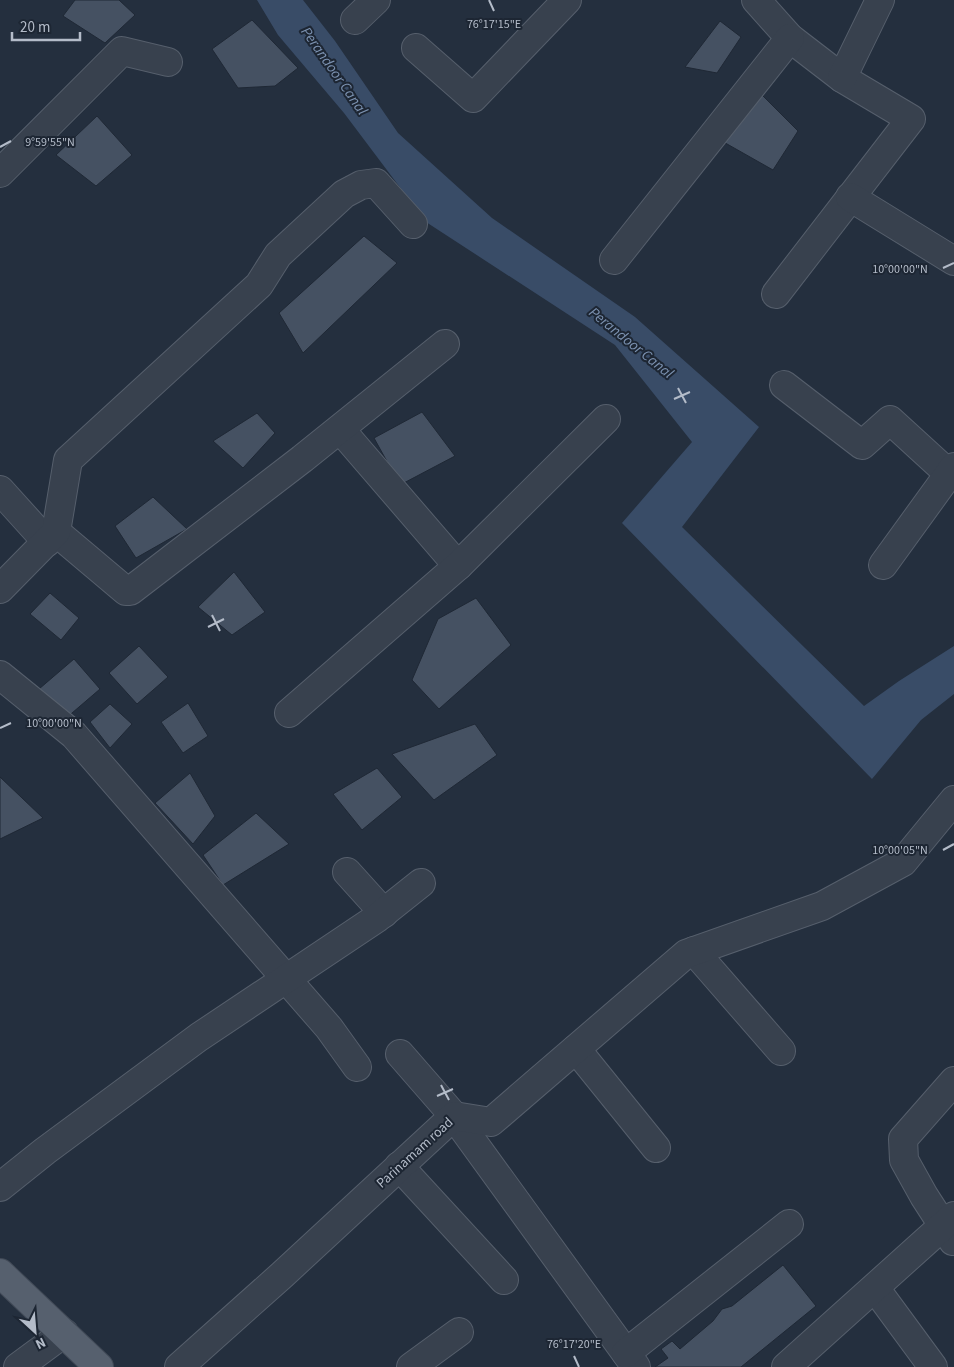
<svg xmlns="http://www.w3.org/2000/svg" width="954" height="1367" font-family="'Source Sans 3',sans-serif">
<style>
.water{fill:#394c67}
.building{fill:#455162;stroke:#1f2835}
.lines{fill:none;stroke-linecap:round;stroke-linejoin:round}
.minor-casing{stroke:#565f6c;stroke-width:30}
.major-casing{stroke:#414a57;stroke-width:30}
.minor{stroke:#38414e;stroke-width:28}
.major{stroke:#56606e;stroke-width:28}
.ticks{fill:none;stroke:#b4bcc9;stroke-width:2}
.labels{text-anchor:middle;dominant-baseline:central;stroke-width:4;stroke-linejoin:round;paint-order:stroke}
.street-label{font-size:14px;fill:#b4bcc9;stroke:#1d2633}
.water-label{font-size:15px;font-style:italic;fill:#7c92b1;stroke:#1d2633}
.ticks-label{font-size:12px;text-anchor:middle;fill:#b4bcc9;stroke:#1d2633;stroke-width:4;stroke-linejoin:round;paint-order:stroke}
</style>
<rect width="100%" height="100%" fill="#242f3e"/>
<path class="water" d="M257,0H303L335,41L398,133L492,218L635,317L759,427L682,527L864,706L899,681L954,646V694L921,720L872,779L622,523L692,442L615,345L426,222L344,113L278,35Z"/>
<g class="building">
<path d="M75,0H119L135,15L105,43L63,16Z"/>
<path d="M252,20L298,68L275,86L238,88L212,49Z"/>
<path d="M720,21L741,37L717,73L685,67Z"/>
<path d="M761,94L798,131L773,170L720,140Z"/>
<path d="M97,116L132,155L96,186L56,155Z"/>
<path d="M364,236L397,263L303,353L279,313Z"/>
<path d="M422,412L455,456L400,485L374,438Z"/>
<path d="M257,413L275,433L243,468L213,441Z"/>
<path d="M153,497L187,529L136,558L115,526Z"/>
<path d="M234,572L265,612L232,635L198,607Z"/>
<path d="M50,593L79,618L61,640L30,614Z"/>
<path d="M476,598L511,645L439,709L412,680L438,619Z"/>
<path d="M139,646L168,677L137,704L109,673Z"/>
<path d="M74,659L100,689L65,719L39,689Z"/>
<path d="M188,703L208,736L183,753L161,722Z"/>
<path d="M110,704L132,724L110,748L90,722Z"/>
<path d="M475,724L497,755L434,800L392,754Z"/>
<path d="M377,768L402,797L362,830L333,794Z"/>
<path d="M190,773L215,816L193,844L155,803Z"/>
<path d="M0,777L43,818L0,839Z"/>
<path d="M256,813L289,844L223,885L203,855Z"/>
<path d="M783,1265L816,1306L741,1367H655L668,1358L661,1349L672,1341L680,1349L713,1321L722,1309L732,1306Z"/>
</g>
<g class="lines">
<g class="minor-casing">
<g id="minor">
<path d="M756,0L790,38L842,78L911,119L776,294"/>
<path d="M355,20L376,0"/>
<path d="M416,48L473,98L567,0"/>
<path d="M842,78L880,0"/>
<path d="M0,173L122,51L168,62"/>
<path d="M850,197L954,261"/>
<path d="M614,260L790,38"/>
<path d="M784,385L862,445L890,420L949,474"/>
<path d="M340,429L458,566"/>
<path d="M0,490L47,542"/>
<path d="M56,532L126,591H130L302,459L445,344"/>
<path d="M883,565L954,467"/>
<path d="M0,589L56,532L68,460L259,285L278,255L344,194L361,185L376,183L413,224"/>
<path d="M0,675L74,735L329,1028L357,1067"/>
<path d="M289,713L458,566L606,419"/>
<path d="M347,872L384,913"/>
<path d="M694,951L781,1051"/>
<path d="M576,1049L656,1148"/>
<path d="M400,1054L454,1116L636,1367"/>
<path d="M399,1166L504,1280"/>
<path d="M0,1187L45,1151L199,1037L377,918L421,883"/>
<path d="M953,1241L924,1196L904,1160L903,1139L954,1081"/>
<path d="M875,1288L933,1367"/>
<path d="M626,1353L789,1224"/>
<path d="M18,1367L64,1333"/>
<path d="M179,1367L282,1275L454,1116L491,1122L686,954L822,906L903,862L954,800"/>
<path d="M411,1367L459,1332"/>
<path d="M786,1367L954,1216"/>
</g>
</g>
<g class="major-casing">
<path id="major" d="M0,1273L99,1367"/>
</g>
<use href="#minor" class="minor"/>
<use href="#major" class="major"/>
</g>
<path class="ticks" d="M489,0L494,11M0,147L11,141M943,268L954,263M678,388L686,403M674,399L690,392M212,615L220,631M208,627L224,619M0,728L11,723M943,850L954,844M441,1085L449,1100M437,1096L453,1089M574,1356L579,1367"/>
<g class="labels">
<g class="street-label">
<text transform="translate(415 1153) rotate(-42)">Parinamam road</text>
</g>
<g class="water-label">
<text transform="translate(334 71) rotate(55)">Perandoor Canal</text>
<text transform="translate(631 343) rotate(39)">Perandoor Canal</text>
</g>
</g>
<g class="ticks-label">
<text x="494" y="28">76°17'15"E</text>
<text x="50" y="146">9°59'55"N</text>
<text x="900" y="273">10°00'00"N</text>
<text x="54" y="727">10°00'00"N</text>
<text x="900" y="854">10°00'05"N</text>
<text x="574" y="1348">76°17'20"E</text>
</g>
<g transform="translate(35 1332) rotate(154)" stroke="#1d2633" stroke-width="4" paint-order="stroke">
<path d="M0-4L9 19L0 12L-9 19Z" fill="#b4bcc9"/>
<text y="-8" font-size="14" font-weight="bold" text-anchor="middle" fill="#b4bcc9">N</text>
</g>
<path d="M12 32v8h68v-8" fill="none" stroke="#b4bcc9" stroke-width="2.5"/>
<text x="20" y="32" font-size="15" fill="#b4bcc9" stroke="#1d2633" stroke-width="4" paint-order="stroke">20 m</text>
</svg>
